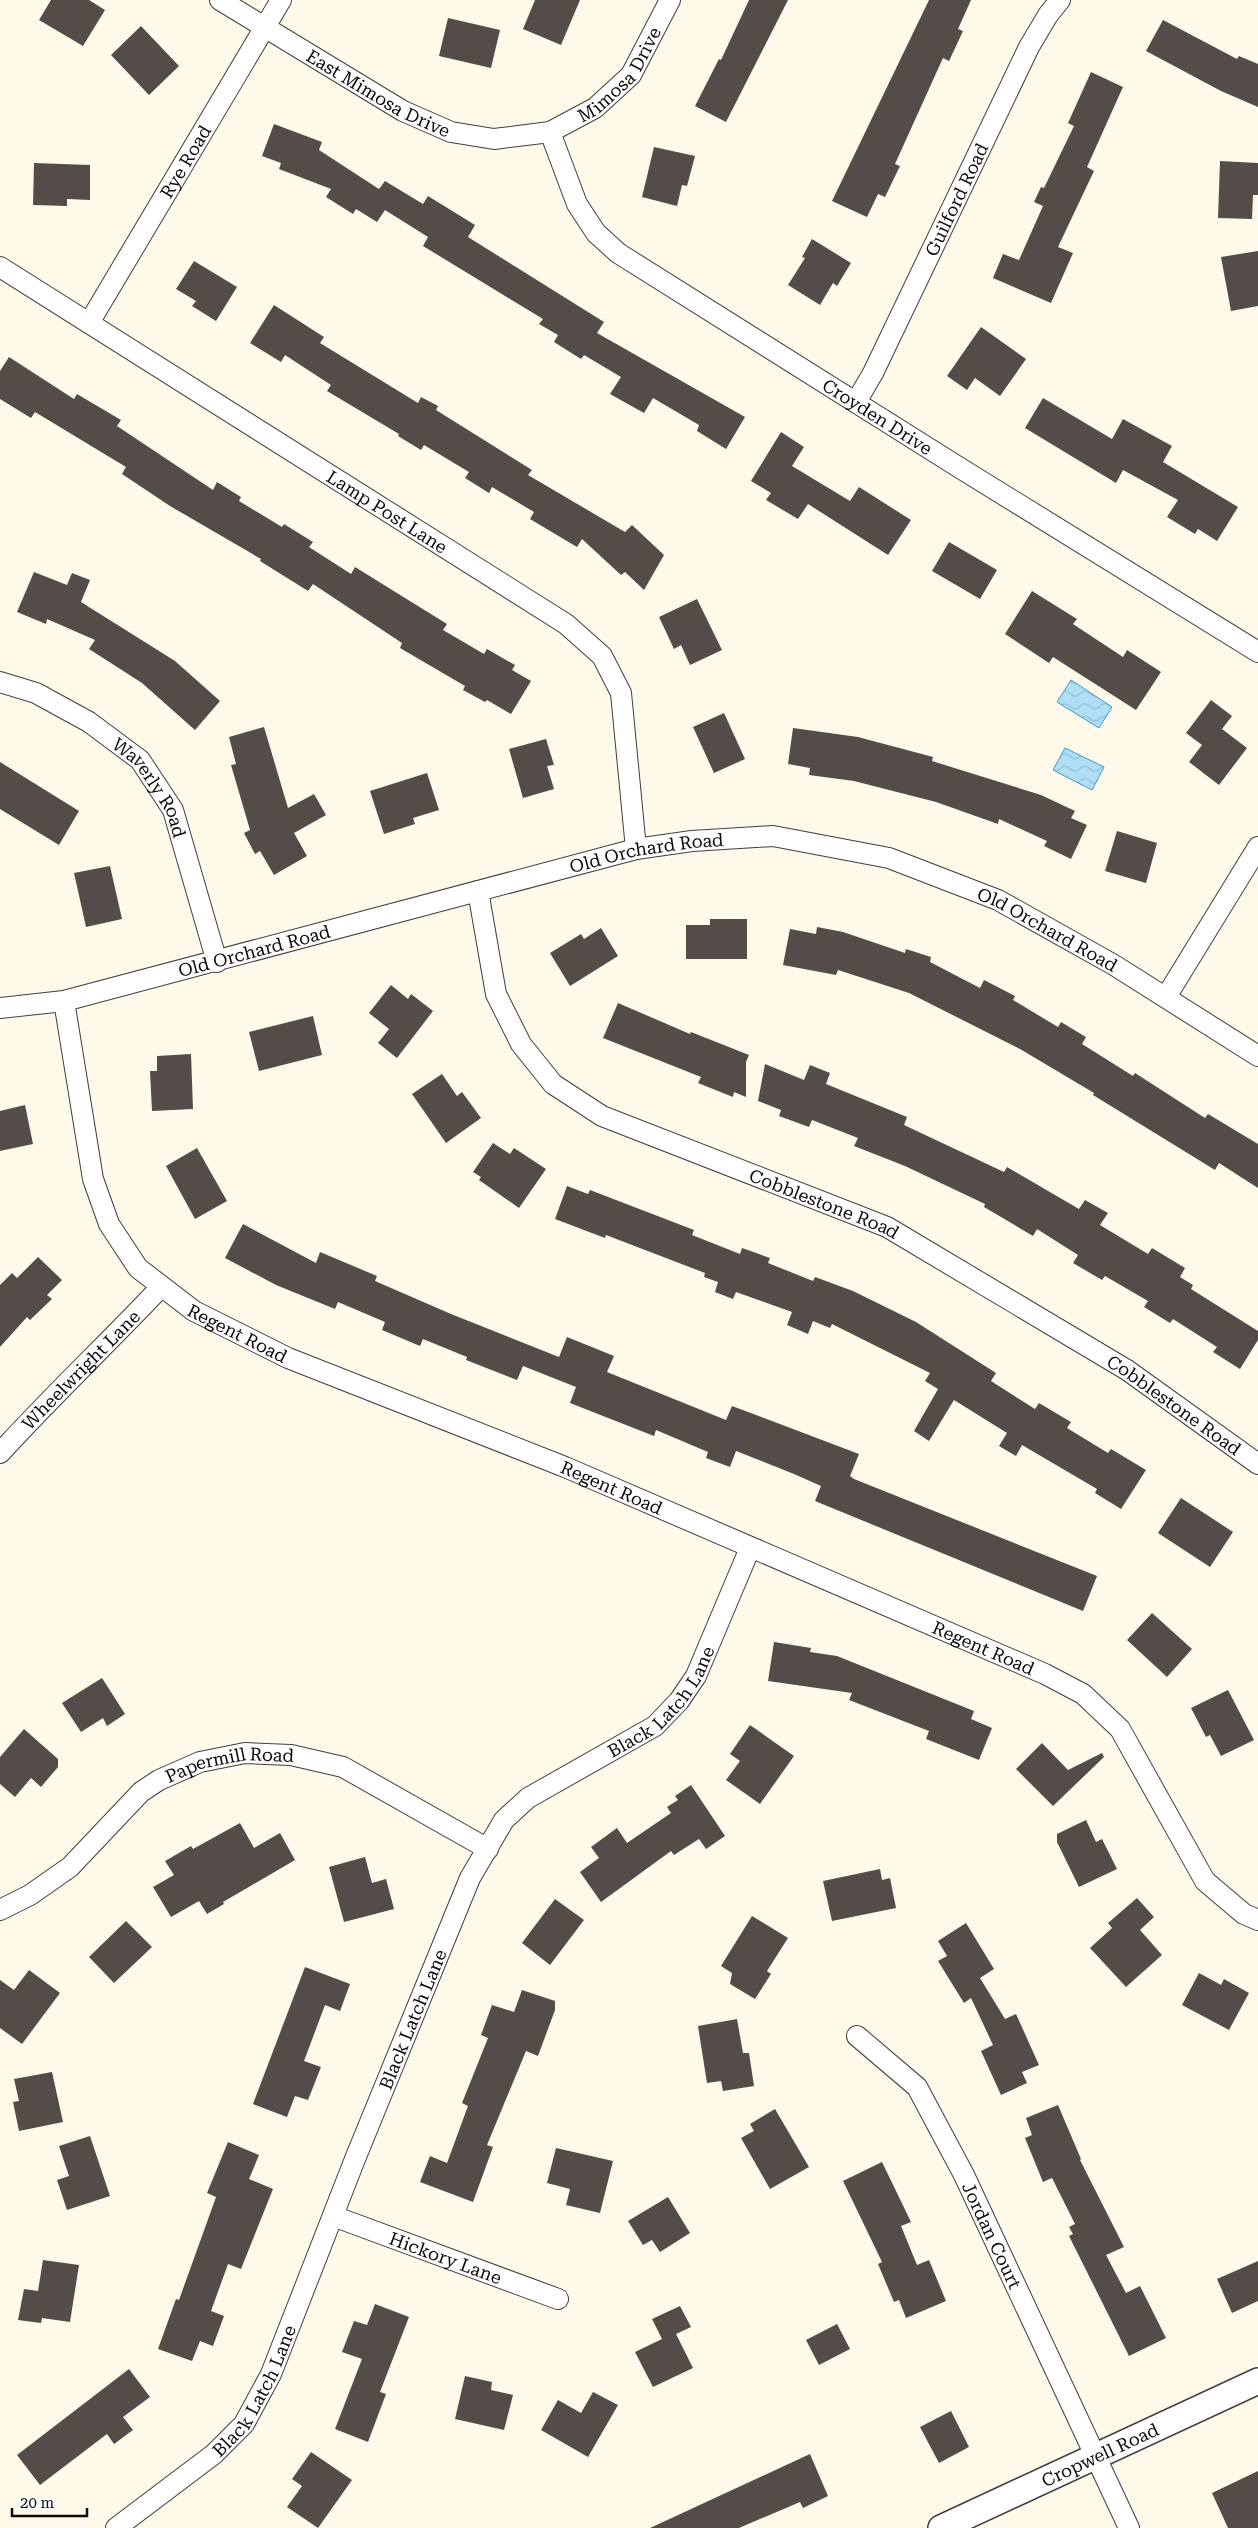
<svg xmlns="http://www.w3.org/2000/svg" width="1258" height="2528" font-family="'Roboto Serif',serif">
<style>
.water{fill:url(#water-waves);stroke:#3899cb}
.building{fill:#544c48}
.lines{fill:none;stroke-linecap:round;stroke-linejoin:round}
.minor-casing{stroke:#3e3e3e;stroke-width:22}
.tertiary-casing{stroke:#3e3e3e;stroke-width:28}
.minor{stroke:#fff;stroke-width:20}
.tertiary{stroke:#fff;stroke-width:25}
.labels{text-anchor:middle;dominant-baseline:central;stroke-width:5;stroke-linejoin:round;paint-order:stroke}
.street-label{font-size:18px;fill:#0b0b0b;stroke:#fff}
</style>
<defs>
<pattern id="water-waves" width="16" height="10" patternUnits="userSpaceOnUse" patternTransform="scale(1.25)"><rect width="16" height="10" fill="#b0dff5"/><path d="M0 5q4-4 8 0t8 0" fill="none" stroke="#96bed1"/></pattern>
</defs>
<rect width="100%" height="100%" fill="#fff9ea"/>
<g class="water">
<path d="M1071,680L1112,707L1099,728L1057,702Z"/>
<path d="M1065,748L1104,767L1092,790L1053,770Z"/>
</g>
<g class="building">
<path d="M51,0H89L105,10L83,46L39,20Z"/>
<path d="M535,0H580L561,45L523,29Z"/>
<path d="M749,0H788L726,122L695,106L719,59L721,60Z"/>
<path d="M929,0H971L958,29L963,31L949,61L943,58L895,164L900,166L885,197L878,194L867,217L832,201Z"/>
<path d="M448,18L500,30L491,68L439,56Z"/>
<path d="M1163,20L1237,59L1239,56L1258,64V107L1221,91L1146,51Z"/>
<path d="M141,26L179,66L149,95L111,55Z"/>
<path d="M1091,72L1123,87L1087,167L1094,171L1058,247L1073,253L1051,303L993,278L1003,254L1019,260L1043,206L1034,202L1041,187L1044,188L1074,126L1068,123Z"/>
<path d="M274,124L322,142L319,150L379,189L385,181L423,204L428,196L475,225L468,237L604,322L597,333L745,417L726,449L697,431L699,425L653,398L644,413L610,394L621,377L584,355L581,359L554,342L558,335L539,324L543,319L423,246L428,237L385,210L377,222L356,209L353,214L326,197L331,189L279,169L281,163L262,156Z"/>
<path d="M654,147L695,156L687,186L682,185L677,206L642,197Z"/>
<path d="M1220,161L1258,163V195H1253L1252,219L1218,218Z"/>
<path d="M34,163L90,165V200L67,199V206L33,205Z"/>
<path d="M812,239L851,263L837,286L833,283L820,305L788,285L805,258L802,257Z"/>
<path d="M1258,251V306L1231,311L1221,257Z"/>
<path d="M194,261L237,287L216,321L192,306L196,301L176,289Z"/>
<path d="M274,305L324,337L320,343L418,403L421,397L438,406L436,410L532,470L528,475L625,532L632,525L664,555L644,590L625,572L621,575L582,539L577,547L530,519L534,512L492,487L489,493L465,478L469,472L424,445L421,450L398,436L399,434L327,391L331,385L285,355L281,362L250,343Z"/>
<path d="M981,327L1026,359L1000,396L975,378L967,390L947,376Z"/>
<path d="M9,357L74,399L77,394L121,420L117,426L213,490L217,482L241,497L239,501L282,527L284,524L313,542L309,547L351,574L355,567L447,624L443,630L484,654L487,649L515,665L512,670L531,681L511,714L487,700L485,702L463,690L465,686L400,648L402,643L313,584L308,591L260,561L261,559L170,506L122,474L126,467L35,412L31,418L0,399V371Z"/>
<path d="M1043,398L1112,439L1123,419L1172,446L1163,462L1238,507L1217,541L1198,529L1195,534L1167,517L1178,500L1123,470L1116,483L1025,428Z"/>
<path d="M781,432L804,447L792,466L850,501L859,487L911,520L888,555L808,504L798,519L766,500L771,493L751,481Z"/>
<path d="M949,542L997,570L980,599L932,571Z"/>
<path d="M34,572L67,585L72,573L90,580L81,602L175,661L220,701L195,730L142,683L89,649L95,640L47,619L46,624L17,612Z"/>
<path d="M1032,591L1077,619L1073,624L1123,657L1127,650L1161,672L1136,710L1053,657L1049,663L1005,634Z"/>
<path d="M697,599L722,650L690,665L681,645L674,649L659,617Z"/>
<path d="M1211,700L1232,716L1222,729L1247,748L1219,785L1189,762L1202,745L1186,733Z"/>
<path d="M724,713L745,759L714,773L693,727Z"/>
<path d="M264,727L288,808L314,794L326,815L294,833L307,856L274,875L260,851L255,854L244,833L250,830L231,765L236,764L229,737Z"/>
<path d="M793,728L858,737L933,757L932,761L1041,795L1075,811L1071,818L1087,825L1071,859L1044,846L1047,841L999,819L998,824L936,802L854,781L809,775L810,768L788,764Z"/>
<path d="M546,739L554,765L547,766L554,789L523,798L509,749Z"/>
<path d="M0,762L79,811L59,845L0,809Z"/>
<path d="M427,773L439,810L413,818L415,824L384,834L370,791Z"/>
<path d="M1117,831L1157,843L1146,883L1105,871Z"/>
<path d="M110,866L122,919L86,927L74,873Z"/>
<path d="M710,919H747V959H686V925H710Z"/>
<path d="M817,927L843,932L905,953L906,949L931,957L930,962L980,988L984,980L1015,996L1013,1000L1058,1027L1061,1022L1086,1037L1082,1044L1133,1076L1135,1073L1205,1118L1208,1114L1258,1144V1188L1219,1163L1215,1170L1093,1095L1094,1093L1020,1049L909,993L838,970L836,975L783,965L790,929L816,934Z"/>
<path d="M601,928L618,956L570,986L550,953L581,934L584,939Z"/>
<path d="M391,985L408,999L411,994L433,1011L397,1058L378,1043L389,1029L369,1013Z"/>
<path d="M618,1003L690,1034L691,1032L749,1055L746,1062V1097L734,1092L733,1097L698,1083L701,1077L603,1038Z"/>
<path d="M313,1016L322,1055L259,1071L249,1032Z"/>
<path d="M191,1054L193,1109L152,1111L150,1071H157V1056Z"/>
<path d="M765,1064L804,1080L810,1065L830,1073L826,1084L907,1117L904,1125L1004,1172L1007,1167L1079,1209L1085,1200L1108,1213L1100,1225L1148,1254L1152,1248L1185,1268L1180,1277L1193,1285L1191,1289L1258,1331V1340L1240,1369L1213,1352L1217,1347L1173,1319L1170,1323L1144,1307L1148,1301L1105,1276L1102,1280L1073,1263L1078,1255L1037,1229L1033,1236L984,1207L985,1204L905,1166L854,1146L858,1138L812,1120L809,1127L779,1116L781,1110L758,1101Z"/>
<path d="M442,1074L457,1096L462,1092L481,1118L446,1143L412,1094Z"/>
<path d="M25,1105L33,1144L0,1151V1111Z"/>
<path d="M493,1143L510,1154L514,1148L546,1169L519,1208L479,1180L481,1177L473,1172Z"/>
<path d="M197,1148L227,1201L195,1219L166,1166Z"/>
<path d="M567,1186L588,1194L590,1190L694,1230L692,1235L740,1254L742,1248L770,1258L768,1263L813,1281L815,1277L853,1291L916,1322L996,1373L991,1381L1035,1409L1039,1403L1071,1422L1067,1428L1108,1453L1111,1449L1146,1470L1121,1509L1095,1493L1097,1489L1022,1445L1016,1456L999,1446L1007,1433L954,1400L929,1441L914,1431L938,1389L925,1381L930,1373L832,1324L830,1328L813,1321L808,1334L787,1325L792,1312L736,1292L733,1299L715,1292L718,1282L704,1277L705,1273L606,1235L605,1238L555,1219Z"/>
<path d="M243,1224L316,1263L320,1252L377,1276L375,1281L451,1314L559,1357L567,1337L614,1356L607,1372L726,1420L732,1406L859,1454L850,1476L854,1479L1097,1576L1083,1611L815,1501L821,1486L794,1474L736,1451L730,1467L706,1458L708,1452L656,1430L654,1436L570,1403L576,1387L523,1366L517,1380L466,1360L467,1357L423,1339L420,1346L382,1330L385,1322L338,1302L335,1309L276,1285L225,1258Z"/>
<path d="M38,1257L62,1280L47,1295L52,1299L30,1320L27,1317L0,1347V1285L12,1273L17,1278Z"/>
<path d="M1181,1498L1233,1532L1210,1567L1158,1533Z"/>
<path d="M1152,1613L1192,1649L1167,1677L1127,1640Z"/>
<path d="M774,1642L811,1648L810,1652L837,1656L974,1711L971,1719L992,1728L979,1760L926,1739L929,1731L849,1700L852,1693L768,1681Z"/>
<path d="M102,1678L125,1714L107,1726L103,1718L81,1732L62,1703Z"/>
<path d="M1228,1690L1254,1740L1221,1756L1210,1735L1206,1737L1191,1708Z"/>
<path d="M750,1725L794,1756L760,1804L726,1780L740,1761L730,1754Z"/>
<path d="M24,1729L58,1759V1767L41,1787L31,1778L15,1797L0,1784V1757Z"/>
<path d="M1042,1743L1068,1770L1102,1753L1104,1757L1053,1806L1016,1769Z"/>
<path d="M691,1785L725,1836L706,1849L699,1839L674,1855L671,1851L601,1902L580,1872L599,1858L591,1847L617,1828L627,1843L671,1813L667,1807L678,1800L675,1796Z"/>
<path d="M1086,1820L1096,1842L1102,1839L1117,1869L1079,1887L1057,1842V1834Z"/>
<path d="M240,1823L254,1848L280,1833L295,1860L223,1902L224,1904L207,1914L199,1901L171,1917L153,1887L174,1875L165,1861L191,1846L193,1849Z"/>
<path d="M365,1857L372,1883L386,1879L394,1909L344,1922L329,1867Z"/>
<path d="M880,1869L882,1880L890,1878L896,1908L832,1921L823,1881Z"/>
<path d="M1137,1898L1154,1917L1140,1930L1162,1955L1126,1987L1090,1948L1112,1928L1108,1923Z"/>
<path d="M555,1899L584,1920L550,1965L522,1943Z"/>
<path d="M752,1916L788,1938L767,1971L771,1974L755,1999L730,1984L732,1973L721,1966Z"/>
<path d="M126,1921L152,1947L114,1983L89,1957Z"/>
<path d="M966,1923L994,1969L980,1978L1005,2019L1016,2014L1039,2065L1022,2072L1027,2083L1001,2095L981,2051L993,2045L971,1998L964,2003L938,1961L947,1956L938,1941Z"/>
<path d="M305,1967L350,1984L340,2011L325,2005L304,2061L321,2067L308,2100L295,2096L287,2117L253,2104Z"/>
<path d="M29,1970L60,1993L22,2044L0,2028V1980L14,1990Z"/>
<path d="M1199,1973L1221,1985L1224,1979L1249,1993L1229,2030L1182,2005Z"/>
<path d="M522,1990L555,2001V2010L538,2056L526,2051L487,2145L493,2147L473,2202L420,2182L430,2156L447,2163L468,2106L462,2103L488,2038L481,2035L492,2005L514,2012Z"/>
<path d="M737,2019L743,2053H749L754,2086L723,2091L721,2081L707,2083L698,2026Z"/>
<path d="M52,2072L63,2122L19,2131L13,2102L19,2101L14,2079Z"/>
<path d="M1058,2105L1081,2159L1080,2160L1124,2247L1106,2255L1126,2293L1140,2286L1166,2338L1129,2356L1069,2236L1073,2234L1069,2227L1075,2224L1052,2178L1043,2182L1025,2138L1032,2135L1026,2118Z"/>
<path d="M775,2109L809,2167L770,2189L741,2138L754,2131L750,2124Z"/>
<path d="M90,2136L110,2196L67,2210L57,2180L69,2176L59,2146Z"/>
<path d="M228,2142L259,2155L249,2179L273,2189L241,2269L228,2264L211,2311L224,2316L213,2346L200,2341L192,2361L158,2349L176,2299L179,2300L216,2197L207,2193Z"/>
<path d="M556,2148L613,2161L600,2213L566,2205L570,2189L547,2183Z"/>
<path d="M882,2162L911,2222L901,2226L917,2265L929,2260L946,2301L906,2318L899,2300L894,2302L878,2264L882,2262L843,2181Z"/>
<path d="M668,2197L690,2233L660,2252L652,2240L643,2245L628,2221Z"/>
<path d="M43,2260L79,2265L70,2322L42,2318L41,2323L18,2320L24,2289L38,2291Z"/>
<path d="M1258,2261V2301L1232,2313L1217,2279Z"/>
<path d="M375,2304L409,2317L380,2392L386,2394L368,2442L335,2429L362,2359L342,2352L354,2321L367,2325Z"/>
<path d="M680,2306L691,2327L676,2334L693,2368L653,2387L635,2352L662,2339L652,2319Z"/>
<path d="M837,2324L850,2349L819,2365L806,2340Z"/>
<path d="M129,2369L150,2397L123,2417L133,2430L114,2444L107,2434L40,2485L17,2455Z"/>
<path d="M465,2376L492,2382L491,2390L513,2395L504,2430L455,2419Z"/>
<path d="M593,2392L618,2405L588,2457L541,2430L558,2400L581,2413Z"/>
<path d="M951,2411L969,2447L939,2463L920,2427Z"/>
<path d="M311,2452L352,2480L318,2528L287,2507L302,2486L292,2479Z"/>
<path d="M810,2454L828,2496L803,2508L800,2502L739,2528H650Z"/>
<path d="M1258,2471V2528H1228L1212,2493Z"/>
</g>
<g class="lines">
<g class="minor-casing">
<g id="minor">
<path id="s1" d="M220,0L403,111L451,132L494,139L550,132L595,108L631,75L670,0"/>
<path id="s2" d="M550,132L577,204L596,233L618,253L960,468L1258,652"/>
<path id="s3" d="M0,267L566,624L602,656L621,693L636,849"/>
<path id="s4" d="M89,323L281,0"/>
<path id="s5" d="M856,402L873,373L1029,47L1048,15L1060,0"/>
<path id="s6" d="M0,682L36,693L89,722L140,760L173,810L217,962"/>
<path id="s7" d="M478,891L496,994L521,1044L553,1084L602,1116L887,1227L1127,1370L1258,1464"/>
<path d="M1166,997L1258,847"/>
<path id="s8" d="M64,1001L93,1179L109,1224L138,1268L194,1311L288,1358L565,1467L1045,1674L1083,1694L1120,1729L1205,1881L1244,1914L1258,1920"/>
<path id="s9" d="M0,1008L64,1001L636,849L692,841L773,836L889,858L998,900L1114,965L1258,1056"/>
<path id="s10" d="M0,1453C52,1396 108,1343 161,1287"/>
<path id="s11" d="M0,1910L30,1895L70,1867L141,1792L159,1780L200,1762L245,1753L291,1755L343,1767L488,1849"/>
<path id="s12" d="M857,2036L917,2087L964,2175L1129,2528"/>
<path id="s13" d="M333,2216L558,2299"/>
<path id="s14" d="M116,2528L214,2454L244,2424L271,2374L355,2159L470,1878L504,1820L528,1798L655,1726L679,1701L696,1676L750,1548"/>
</g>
</g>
<g class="tertiary-casing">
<g id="tertiary">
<path id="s15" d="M941,2528L1258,2381"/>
</g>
</g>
<use href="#minor" class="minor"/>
<use href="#tertiary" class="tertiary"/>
</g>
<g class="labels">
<g class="street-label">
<text stroke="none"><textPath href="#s1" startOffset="459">Mimosa Drive</textPath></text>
<text stroke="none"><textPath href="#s1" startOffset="184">East Mimosa Drive</textPath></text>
<text stroke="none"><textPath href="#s4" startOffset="188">Rye Road</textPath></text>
<text stroke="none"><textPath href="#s5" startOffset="226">Guilford Road</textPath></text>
<text stroke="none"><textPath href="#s2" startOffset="448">Croyden Drive</textPath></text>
<text stroke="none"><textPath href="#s3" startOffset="458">Lamp Post Lane</textPath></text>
<text stroke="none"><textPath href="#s6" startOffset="190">Waverly Road</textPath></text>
<text stroke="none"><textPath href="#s9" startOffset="666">Old Orchard Road</textPath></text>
<text stroke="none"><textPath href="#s9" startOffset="1086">Old Orchard Road</textPath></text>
<text stroke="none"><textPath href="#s9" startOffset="261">Old Orchard Road</textPath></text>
<text stroke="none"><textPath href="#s7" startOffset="509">Cobblestone Road</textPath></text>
<text stroke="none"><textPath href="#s8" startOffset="400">Regent Road</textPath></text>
<text stroke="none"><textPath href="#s10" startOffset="116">Wheelwright Lane</textPath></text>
<text stroke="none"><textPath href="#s7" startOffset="914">Cobblestone Road</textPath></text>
<text stroke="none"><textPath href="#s8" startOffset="805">Regent Road</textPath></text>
<text stroke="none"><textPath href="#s8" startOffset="1210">Regent Road</textPath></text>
<text stroke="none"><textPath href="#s14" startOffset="1024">Black Latch Lane</textPath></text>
<text stroke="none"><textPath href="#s11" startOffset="281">Papermill Road</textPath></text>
<text stroke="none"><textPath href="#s14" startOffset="604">Black Latch Lane</textPath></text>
<text stroke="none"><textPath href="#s12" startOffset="245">Jordan Court</textPath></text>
<text stroke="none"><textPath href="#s13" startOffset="120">Hickory Lane</textPath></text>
<text stroke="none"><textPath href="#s14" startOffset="199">Black Latch Lane</textPath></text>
<text stroke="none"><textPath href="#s15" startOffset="175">Cropwell Road</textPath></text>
</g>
</g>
<path d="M12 2508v8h75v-8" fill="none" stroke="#0b0b0b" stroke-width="2.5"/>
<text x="20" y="2508" font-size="15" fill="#0b0b0b" stroke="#ffffff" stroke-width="4" paint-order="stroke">20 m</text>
</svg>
